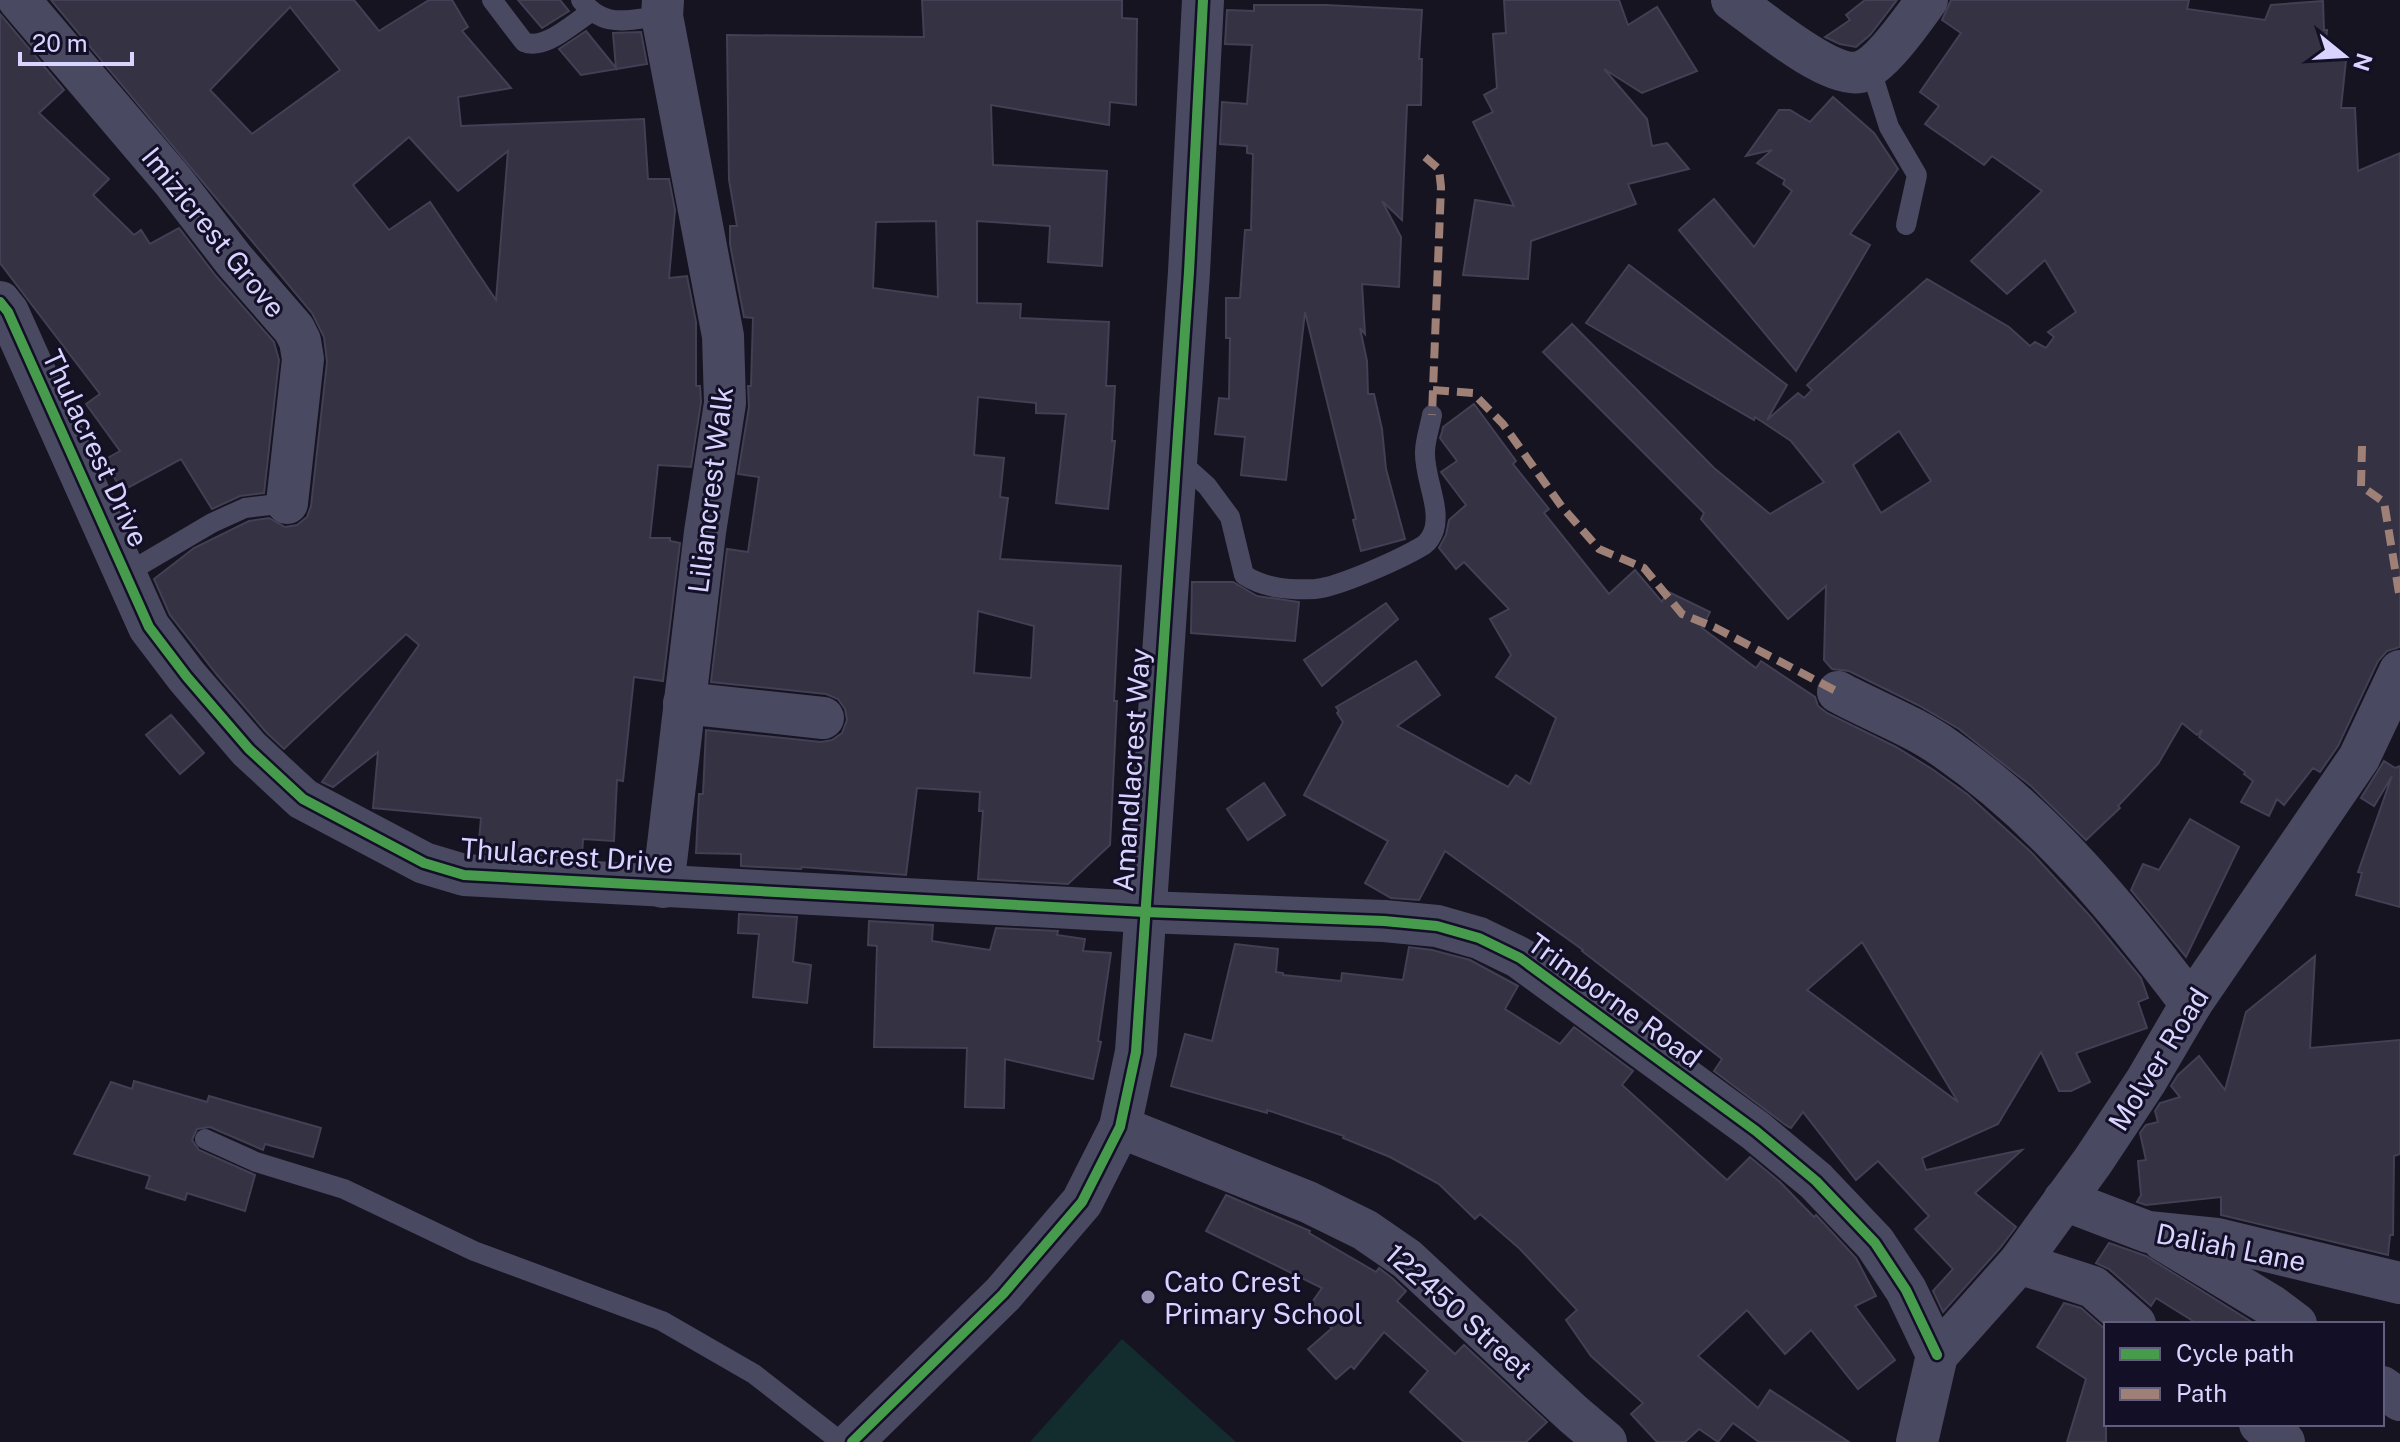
<svg xmlns="http://www.w3.org/2000/svg" width="2400" height="1442" font-family="'Public Sans',sans-serif">
<style>
.green{fill:#132c2d}
.building{fill:#343243;stroke:#433f54;stroke-width:2;fill-rule:evenodd}
.lines{fill:none;stroke-linecap:round;stroke-linejoin:round}
.lane{stroke:#4a4962;stroke-width:20}
.street{stroke:#4a4962;stroke-width:42}
.quiet{stroke:#9e8076;stroke-width:8;stroke-dasharray:16 8;stroke-linecap:butt}
.cycleway-casing{stroke:#130f26;stroke-width:15}
.cycleway{stroke:#469c4c;stroke-width:10}
.poi-dot{fill:#9591b1;stroke:#130f26;stroke-width:3}
.labels{text-anchor:middle;dominant-baseline:central;stroke-width:6;stroke-linejoin:round;paint-order:stroke}
.street-label{font-size:28px;fill:#d9d4ff;stroke:#130f26}
.poi-label{font-size:28px;fill:#d9d4ff;stroke:#130f26;text-anchor:start}
</style>
<rect width="100%" height="100%" fill="#161421"/>
<path class="green" d="M1122,1339L1236,1442H1030Z"/>
<g class="building">
<path d="M51,0H354L379,31L429,0H452L468,27L462,31L511,88L458,97L461,126L644,119L648,179H669L675,210L669,278L687,276L696,322V386H700L701,402L691,467L658,465L650,538H670V541L680,543L663,681L634,677L623,781L617,780L614,841L583,839L582,857L478,852L481,818L373,808L378,752L333,787L322,782L419,645L406,634L284,749L266,732L218,676L170,615L154,579L194,548L249,521L269,518L285,527L297,525L307,517L311,506L327,362L324,337L312,313ZM290,7L340,70L252,134L210,90ZM409,137L458,191L508,151L496,300L430,202L389,230L353,185Z"/>
<path d="M518,0H560L569,11L542,28Z"/>
<path d="M922,0H1122V18L1137,19L1136,105L1110,102L1109,125L991,105L993,165L1107,171L1102,266L1048,262L1050,226L977,221V303L1021,304L1020,318L1109,322L1106,386H1115L1112,441H1115L1108,509L1056,503L1066,414L1036,413V403L978,397L974,455L1004,458L1000,497L1008,498L1000,559L1121,566L1114,701H1117L1110,845L1068,884L978,879L983,811H979L980,792L917,788L906,875L802,867L801,869L741,866V854L696,853L699,794H703L706,730L821,742L832,740L842,733L847,720L845,709L838,699L826,694L711,682L727,549L748,552L759,477L738,474L749,407L748,386H751L753,318L744,317L730,244V226H737L729,180L727,35L924,37ZM936,221L938,297L873,288L876,222ZM978,611L1034,626L1031,678L974,673Z"/>
<path d="M1504,0H1619L1628,25L1657,7L1697,71L1642,93L1604,69L1647,119L1652,146L1667,143L1689,169L1628,184L1636,204L1531,241L1528,279L1463,275L1475,200L1514,206L1473,122L1493,112L1484,95L1497,88L1493,34L1506,33Z"/>
<path d="M1865,0H1897L1870,35L1856,47L1840,44L1825,37L1850,20L1846,15Z"/>
<path d="M1951,0H2189L2187,9L2265,20L2271,5L2323,1L2324,30H2327L2325,52L2331,53V58L2346,60L2341,108H2355L2358,171L2400,153V647L2387,651L2378,661L2338,746L2320,772L2313,768L2284,805L2277,799L2269,816L2241,802L2253,781L2244,774L2245,772L2199,737L2202,730L2197,735L2182,723L2158,764L2118,806L2120,808L2086,840L2031,786L1959,729L1918,705L1849,671L1832,669L1824,660L1826,586L1788,619L1701,519L1704,513L1543,352L1572,324L1714,468L1770,514L1824,482L1791,441L1755,417L1754,420L1586,323L1629,265L1787,385L1767,420L1798,393L1804,398L1812,390L1807,385L1927,279L2009,327L2030,346L2035,342L2046,348L2054,337L2048,332L2076,312L2045,260L2007,294L1971,261L2042,191L1992,156L1984,165L1925,124L1939,106L1920,92L1961,33L1942,20ZM1899,431L1931,481L1881,513L1853,465Z"/>
<path d="M1254,5H1326L1422,10L1419,59H1422L1421,105H1407L1402,220L1382,201L1401,237L1399,287L1362,284L1365,334L1360,328L1367,361L1368,394H1374L1382,429L1386,469L1405,539L1361,551L1353,520L1356,519L1305,312L1286,480L1241,475L1245,437L1215,434L1219,398L1229,399L1230,338H1226V298H1240L1245,230H1251L1253,154L1247,153V146L1220,144L1222,102L1247,104L1252,45L1225,44L1227,10L1254,11Z"/>
<path d="M0,14L64,90L39,113L109,179L93,195L134,235L141,230L150,244L179,228L216,276L274,342L279,360L264,493L240,496L212,509L181,459L122,491L104,460L120,451L86,404L100,394L0,263Z"/>
<path d="M586,31L616,68L613,33L641,32L647,64L581,75L559,49Z"/>
<path d="M1833,97L1874,133L1898,169L1850,234L1870,245L1796,371L1679,230L1714,199L1754,247L1792,191L1783,184L1785,180L1757,163L1772,150L1746,156L1779,110H1790L1810,122Z"/>
<path d="M1474,404L1516,461L1513,464L1549,509L1544,513L1609,594L1635,570L1662,602L1667,591L1710,612L1702,628L1756,668L1761,661L1815,697L1818,706L1827,713L1896,747L1932,769L1967,794L2031,852L2090,916L2141,978L2148,998L2138,1002L2147,1028L2076,1053L2090,1082L2071,1091H2059L2041,1052L1998,1124L1922,1158L1926,1170L2022,1150L1975,1193L2016,1227L2000,1248L1943,1312L1933,1291L1953,1269L1915,1229L1929,1216L1878,1161L1856,1180L1803,1112L1791,1128L1787,1126L1714,1071L1722,1059L1582,951L1583,950L1445,851L1419,900L1391,898L1365,883L1388,841L1304,795L1343,722L1337,713L1339,711L1336,707L1416,661L1440,695L1397,726L1508,787L1516,775L1530,784L1556,718L1496,677L1511,655L1490,619L1509,609L1464,562L1456,569L1439,548L1446,535L1449,520L1466,505L1441,472L1457,461L1440,438L1442,432L1443,427ZM1862,942L1958,1102L1807,990Z"/>
<path d="M1192,582H1233L1257,596L1299,602L1295,641L1191,633Z"/>
<path d="M1386,603L1398,619L1322,686L1304,660Z"/>
<path d="M171,715L204,753L180,774L146,735Z"/>
<path d="M2384,761L2395,768L2400,766V907L2356,895L2362,873L2358,872L2392,776L2374,806L2361,798Z"/>
<path d="M1264,783L1285,815L1248,840L1227,809Z"/>
<path d="M2190,819L2239,847L2186,957L2131,890L2143,864L2159,870Z"/>
<path d="M739,914L797,917L793,962L811,965L807,1003L753,997L759,934L738,933Z"/>
<path d="M869,921L933,925L932,941L990,950L996,928L1058,931L1057,935L1085,939L1083,951L1111,953L1098,1041L1101,1042L1093,1079L1005,1059L1004,1108L965,1107L967,1048L874,1047L877,946L868,945Z"/>
<path d="M1235,944L1278,949L1276,972L1283,973V975L1341,981L1342,973L1403,980L1409,947L1432,950L1470,960L1518,986L1505,1009L1560,1044L1574,1027L1633,1071L1622,1085L1727,1180L1750,1157L1780,1182L1814,1217L1816,1215L1856,1258L1876,1296L1855,1306L1895,1360L1858,1389L1811,1330L1785,1354L1747,1310L1698,1356L1758,1408L1770,1390L1849,1442H1759L1733,1423L1718,1442L1699,1429L1685,1442H1657L1631,1414L1643,1403L1591,1356L1566,1320L1577,1310L1520,1249L1480,1214L1475,1219L1439,1184L1390,1157L1343,1138L1344,1136L1267,1110V1113L1171,1086L1185,1034L1212,1041Z"/>
<path d="M2315,956L2310,1048L2400,1040V1154L2394,1156L2393,1235H2390L2388,1255L2221,1215V1197L2146,1205L2137,1202L2141,1195L2138,1161L2146,1160L2140,1133L2146,1125L2158,1122L2155,1111L2160,1103L2180,1097L2171,1086L2178,1075L2199,1056L2225,1090L2246,1012Z"/>
<path d="M134,1081L207,1102L209,1096L321,1128L313,1157L265,1144L263,1150L210,1127L197,1129L192,1140L199,1150L255,1175L245,1211L187,1193L185,1200L146,1188L150,1176L74,1154L111,1082L132,1089Z"/>
<path d="M1226,1195L1310,1231L1309,1233L1376,1272L1379,1268L1392,1278L1406,1291L1397,1301L1455,1354L1464,1345L1547,1422L1526,1442H1464L1410,1392L1428,1371L1384,1332L1354,1369L1351,1366L1336,1379L1308,1349L1332,1328L1306,1311L1322,1288L1206,1231Z"/>
<path d="M2109,1243L2146,1256L2255,1324H2198L2156,1298L2151,1306L2109,1269L2096,1263Z"/>
<path d="M2064,1303L2081,1308L2106,1330V1442H2067L2086,1379L2037,1347Z"/>
</g>
<g class="lines">
<g class="lane">
<path d="M492,0L524,42C545,51 573,23 591,12"/>
<path d="M581,0C606,30 627,19 662,16"/>
<path d="M1870,67L1889,127L1917,175L1906,225"/>
<path d="M1176,458L1207,486L1230,517L1244,575C1266,589 1290,590 1315,589C1339,587 1403,558 1424,545C1428,542 1432,536 1434,530C1441,507 1424,477 1425,452C1425,440 1430,427 1432,415"/>
<path d="M127,573L212,523L245,508L287,503"/>
<path d="M205,1139L256,1162L344,1189L474,1251L662,1321L754,1374L841,1442"/>
</g>
<g class="street">
<path d="M19,0L173,181L234,260L294,329L300,341L303,359L287,503"/>
<path d="M663,0L662,16L723,336L725,403L705,532L663,887"/>
<path d="M1732,0C1759,19 1829,79 1860,72C1881,66 1914,18 1927,0"/>
<path d="M0,302L8,312L149,627L187,677L249,749L303,799L424,863L464,875L1145,912L1384,921L1437,926L1479,938L1520,958L1756,1131L1816,1181L1875,1243L1906,1290L1937,1355"/>
<path d="M1838,692C1873,711 1914,726 1946,749C2043,816 2121,911 2191,1004"/>
<path d="M684,703L823,718"/>
<path d="M1120,1127L1308,1202L1365,1230L1407,1259L1573,1414L1606,1442"/>
<path d="M2064,1200L2148,1232L2217,1239L2400,1283"/>
<path d="M2163,1240L2272,1306L2296,1324"/>
<path d="M2019,1263L2093,1287L2135,1324"/>
<path d="M2382,1387L2400,1400"/>
<path d="M2260,1424L2284,1442"/>
<path d="M852,1442L1003,1294L1082,1202L1120,1127L1136,1052L1189,272L1203,0"/>
<path d="M1917,1442L1937,1355L2019,1263L2093,1161L2146,1081L2191,1004L2359,758L2400,671"/>
</g>
<g class="quiet">
<path d="M1425,157L1439,169L1441,187L1432,415"/>
<path d="M1433,390L1473,393L1503,424L1562,507L1599,549L1644,568L1682,614L1714,627L1838,692"/>
<path d="M2362,446L2361,486L2384,502L2400,599"/>
</g>
<g class="cycleway-casing">
<g id="cycleway">
<path d="M0,302L8,312L149,627L187,677L249,749L303,799L424,863L464,875L1145,912L1384,921L1437,926L1479,938L1520,958L1756,1131L1816,1181L1875,1243L1906,1290L1937,1355"/>
<path d="M852,1442L1003,1294L1082,1202L1120,1127L1136,1052L1189,272L1203,0"/>
</g>
</g>
<use href="#cycleway" class="cycleway"/>
</g>
<circle class="poi-dot" cx="1148" cy="1297" r="8"/>
<g class="labels">
<g class="street-label">
<text transform="translate(214 232) rotate(51)">Imizicrest Grove</text>
<text transform="translate(96 448) rotate(65)">Thulacrest Drive</text>
<text transform="translate(710 490) rotate(-83)">Liliancrest Walk</text>
<text transform="translate(1131 770) rotate(-86)">Amandlacrest Way</text>
<text transform="translate(567 855) rotate(4)">Thulacrest Drive</text>
<text transform="translate(1615 1000) rotate(36)">Trimborne Road</text>
<text transform="translate(2158 1059) rotate(-58)">Molver Road</text>
<text transform="translate(2231 1247) rotate(11)">Daliah Lane</text>
<text transform="translate(1459 1311) rotate(42)">122450 Street</text>
</g>
<g class="poi-label">
<text x="1164" y="1281">Cato Crest<tspan x="1164" dy="32">Primary School</tspan></text>
</g>
</g>
<rect x="2104" y="1322" width="280" height="104" fill="#130f26" stroke="#625e7d" stroke-width="2"/>
<rect x="2120" y="1348" width="40" height="12" fill="#469c4c" stroke="#625e7d" stroke-width="2"/>
<text x="2176" y="1362" font-size="24" fill="#d9d4ff">Cycle path</text>
<rect x="2120" y="1388" width="40" height="12" fill="#9e8076" stroke="#625e7d" stroke-width="2"/>
<text x="2176" y="1402" font-size="24" fill="#d9d4ff">Path</text>
<g transform="translate(2344 56) rotate(108)" stroke="#130f26" stroke-width="6" paint-order="stroke">
<path d="M0-6L14 30L0 20L-14 30Z" fill="#d9d4ff"/>
<text y="-12" font-size="22" font-weight="bold" text-anchor="middle" fill="#d9d4ff">N</text>
</g>
<path d="M20 52v12h112v-12" fill="none" stroke="#d9d4ff" stroke-width="4"/>
<text x="32" y="52" font-size="24" fill="#d9d4ff" stroke="#130f26" stroke-width="6" paint-order="stroke">20 m</text>
</svg>
